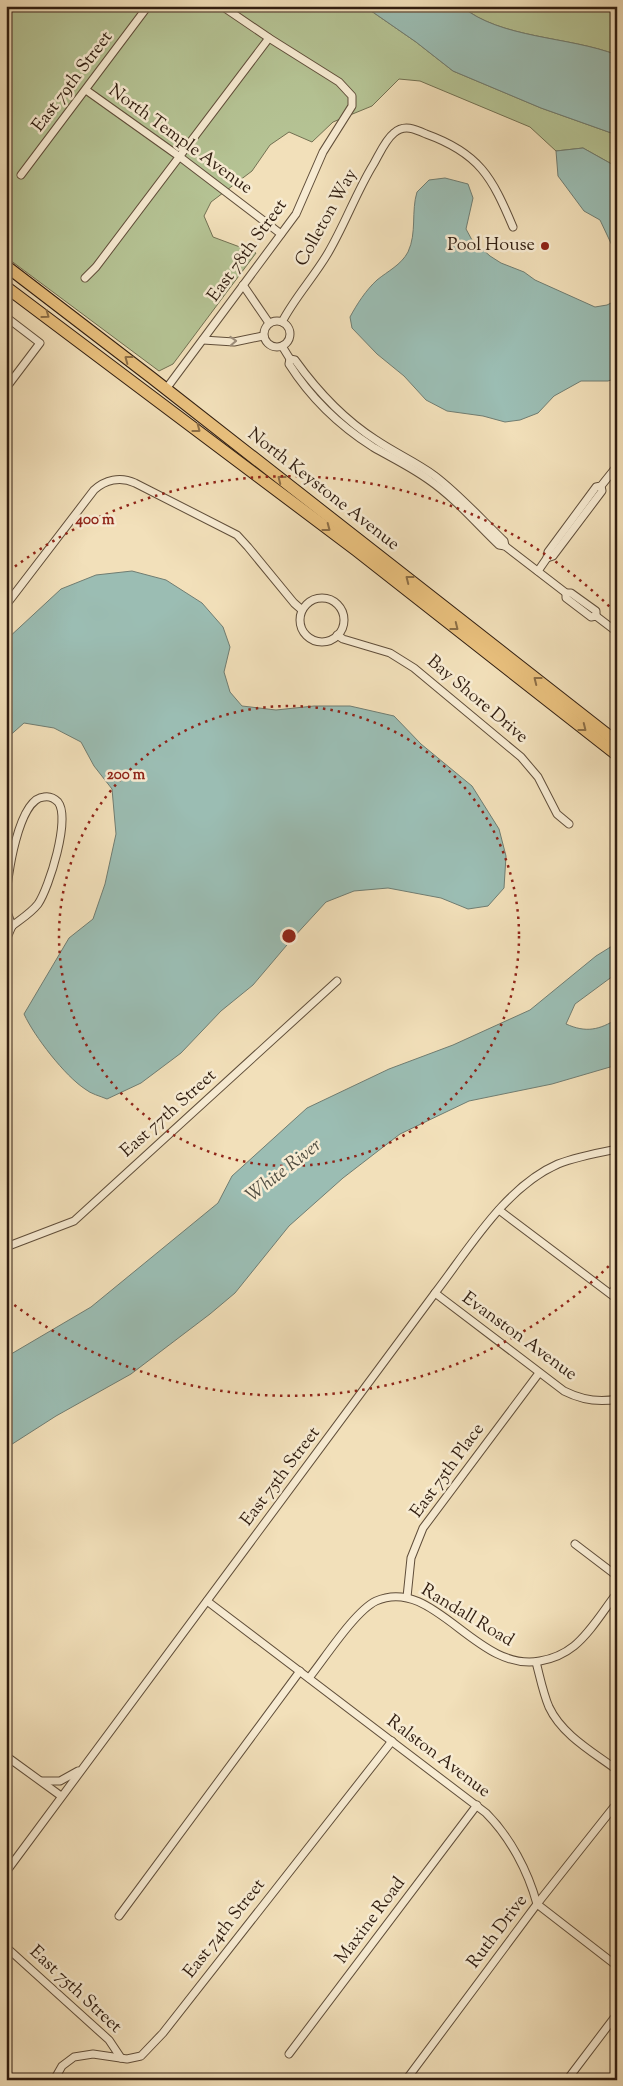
<svg xmlns="http://www.w3.org/2000/svg" width="623" height="2086" font-family="'Sorts Mill Goudy',serif">
<style>
.green{fill:#b5c394;stroke:#727052}
.water{fill:#9bbdb3;stroke:#707d72}
.lines{fill:none;stroke-linecap:round;stroke-linejoin:round}
.minor-casing{stroke:#604e3a;stroke-width:9}
.primary-casing{stroke:#301d10;stroke-width:13}
.minor{stroke:#f7ebd2;stroke-width:7}
.primary{stroke:#e9c07d;stroke-width:11}
.oneway{stroke:#8c6e46}
.oneway2{stroke:#9d8e7b}
.ring{fill:none;stroke:#8f2418;stroke-width:2.5;stroke-dasharray:2.5 5}
.poi-dot{fill:#8f2418;stroke:#f7ebd2;stroke-width:2}
.labels{text-anchor:middle;dominant-baseline:central;stroke-width:5;stroke-linejoin:round;paint-order:stroke}
.street-label{font-size:18px;fill:#301d10;stroke:#f7ebd2}
.poi-label{font-size:18px;fill:#301d10;stroke:#f7ebd2;text-anchor:end}
.water-label{font-size:19px;font-style:italic;fill:#504d41;stroke:#f7ebd2}
.centre{fill:#8f2418;stroke:#f7ebd2;stroke-width:2.5}
.ring-label{font-size:15px;text-anchor:middle;font-weight:bold;fill:#8f2418;stroke:#f7ebd2;stroke-width:5;stroke-linejoin:round;paint-order:stroke}
</style>
<rect width="100%" height="100%" fill="#f2e0ba"/>
<filter id="stains"><feTurbulence type="fractalNoise" baseFrequency=".004" numOctaves="4"/><feColorMatrix values="0 0 0 0 .2 0 0 0 0 .09 0 0 0 0 .02 0 0 0 .5 -.17"/></filter>
<radialGradient id="worn" r=".72"><stop offset=".6" stop-color="#630" stop-opacity="0"/><stop offset="1" stop-color="#630" stop-opacity=".3"/></radialGradient>
<g class="green">
<path d="M6,6H364L416,42L453,71L541,108L617,135V167L583,148L556,151L530,127L420,81L399,79L372,106L333,122L312,142L289,132L270,145L252,171L211,202L204,216L213,237L256,253L173,364L159,371L6,257Z"/>
<path d="M461,6H617V55C568,36 501,39 461,6Z"/>
</g>
<g class="water">
<path d="M364,6H461C501,39 568,36 617,55V135L541,108L453,71L416,42Z"/>
<path d="M583,148L617,167V256L600,220L584,211L558,176L556,151Z"/>
<path d="M445,178L468,184L473,198L466,229L472,240L490,256L501,263L524,272L535,280L595,307L607,305L617,300V378L608,381H581L554,396L538,413L520,420L505,422L483,416L447,411L426,400L404,376L377,354L352,328L350,317C357,304 366,290 377,280C388,271 401,265 408,252C417,233 411,211 417,192L429,180Z"/>
<path d="M132,571L166,580L202,603L223,627L230,647L224,672L230,692L242,706L276,710L314,706H350L394,716L421,744L472,786L499,829L506,856L504,888L488,906L468,909L441,898L388,888L354,891L326,902L292,939L253,985L221,1011L181,1053L141,1083L107,1099C100,1096 91,1094 85,1089C65,1076 34,1036 24,1014L69,938L93,919L105,884L116,834L112,789L94,766L81,742L54,728L24,723L6,739V640L61,589L96,575Z"/>
<path d="M617,943V973L575,1004L566,1024C586,1033 599,1030 617,1019V1065L552,1084L469,1101L400,1134L343,1178L289,1226L235,1293L210,1314L131,1374L56,1416L6,1448V1357L91,1307L218,1203L232,1176L307,1108L389,1069L453,1045L530,1010L596,956Z"/>
</g>
<g class="lines">
<g class="minor-casing">
<g id="minor">
<path d="M86,90L180,157L281,234"/>
<path d="M21,175L148,6"/>
<path d="M85,278L96,267L269,38"/>
<path d="M243,285L269,323"/>
<path d="M6,317L40,343L6,388"/>
<circle cx="277" cy="334" r="13"/>
<path d="M282,322C295,297 314,277 328,253C345,224 356,193 373,165C379,155 385,140 394,133C404,124 415,129 426,134C479,153 492,177 513,227"/>
<path d="M203,340L234,342L263,336"/>
<path d="M282,346L290,359L289,364C310,397 340,426 373,447C392,458 411,467 429,480C455,498 476,523 499,545L505,546L566,593H571L596,611V616"/>
<path d="M290,359L295,360C318,392 343,419 376,440C395,453 416,462 435,476C460,495 481,519 504,541L505,546"/>
<path d="M166,389L296,214L323,152L352,106V96L339,82L269,38L222,6"/>
<path d="M547,558L553,556L602,491L601,486"/>
<path d="M538,571L547,558L548,552L596,487L601,486L617,466"/>
<path d="M566,593V598L591,617L596,616L617,632"/>
<circle cx="322" cy="620" r="22"/>
<path d="M6,605L94,490C105,480 120,476 135,483L237,535L248,547L294,603L302,610"/>
<path d="M337,635L343,639L390,653L414,668L521,757L538,777L557,814L569,824"/>
<path d="M6,899C7,879 18,798 44,797C49,796 54,798 58,802C71,818 49,888 38,904C31,913 21,919 12,926"/>
<path d="M6,909L12,926"/>
<path d="M6,940L12,926"/>
<path d="M499,1210L617,1299"/>
<path d="M6,1247L74,1221L337,981"/>
<path d="M435,1293L564,1391C580,1399 598,1403 617,1399"/>
<path d="M611,1294L617,1286"/>
<path d="M575,1544L617,1576"/>
<path d="M407,1597L411,1558L423,1528L539,1373"/>
<path d="M207,1601L486,1813C510,1837 528,1871 537,1904L617,1966"/>
<path d="M536,1662C540,1677 543,1693 549,1707C562,1735 593,1752 617,1770"/>
<path d="M309,1678C325,1658 355,1611 376,1601C434,1575 476,1673 540,1661C552,1659 564,1654 574,1646C591,1632 603,1611 617,1593"/>
<path d="M6,1756L61,1796"/>
<path d="M42,1781H60L78,1771"/>
<path d="M6,1872L435,1293C469,1249 505,1187 558,1164C576,1157 597,1153 617,1149"/>
<path d="M119,1916L300,1671"/>
<path d="M6,1947L109,2040L121,2058"/>
<path d="M289,2054L477,1805"/>
<path d="M54,2080L62,2066L74,2057L93,2054L127,2059L141,2056L163,2033L392,1741"/>
<path d="M406,2080L537,1904L617,1803"/>
<path d="M567,2080L617,2014"/>
</g>
</g>
<g class="primary-casing">
<g id="primary">
<path d="M6,266L152,378L617,742"/>
<path d="M6,287L356,550L617,755"/>
</g>
</g>
<use href="#minor" class="minor"/>
<use href="#primary" class="primary"/>
</g>
<defs><path id="oneway-chevron" d="M-2-3.5L2.5 0L-2 3.5" fill="none" stroke-width="1.6" stroke-linecap="round" stroke-linejoin="round" transform="scale(1.25)"/></defs>
<g class="oneway">
<use href="#oneway-chevron" transform="translate(46 315) rotate(36)"/>
<use href="#oneway-chevron" transform="translate(128 359) rotate(-143)"/>
<use href="#oneway-chevron" transform="translate(197 429) rotate(37)"/>
<use href="#oneway-chevron" transform="translate(281 479) rotate(-142)"/>
<use href="#oneway-chevron" transform="translate(327 528) rotate(37)"/>
<use href="#oneway-chevron" transform="translate(409 579) rotate(-142)"/>
<use href="#oneway-chevron" transform="translate(455 627) rotate(38)"/>
<use href="#oneway-chevron" transform="translate(537 680) rotate(-142)"/>
<use href="#oneway-chevron" transform="translate(583 728) rotate(38)"/>
</g>
<use class="oneway2" href="#oneway-chevron" transform="translate(233 341) rotate(-2)"/>
<g class="ring">
<circle cx="289" cy="936" r="230"/>
<path d="M614 1261A460 460 0 0 1 9 1301M9 571A460 460 0 0 1 614 611"/>
</g>
<circle class="poi-dot" cx="545" cy="246" r="5"/>
<g class="labels">
<g class="street-label">
<text transform="translate(73 82) rotate(-53)">East 79th Street</text>
<text transform="translate(180 140) rotate(36)">North Temple Avenue</text>
<text transform="translate(327 218) rotate(-61)">Colleton Way</text>
<text transform="translate(248 251) rotate(-54)">East 78th Street</text>
<text transform="translate(323 490) rotate(38)">North Keystone Avenue</text>
<text transform="translate(477 700) rotate(40)">Bay Shore Drive</text>
<text transform="translate(169 1114) rotate(-42)">East 77th Street</text>
<text transform="translate(519 1337) rotate(36)">Evanston Avenue</text>
<text transform="translate(448 1471) rotate(-54)">East 75th Place</text>
<text transform="translate(281 1477) rotate(-53)">East 75th Street</text>
<text transform="translate(467 1616) rotate(31)">Randall Road</text>
<text transform="translate(438 1757) rotate(37)">Ralston Avenue</text>
<text transform="translate(371 1921) rotate(-53)">Maxine Road</text>
<text transform="translate(225 1929) rotate(-52)">East 74th Street</text>
<text transform="translate(498 1932) rotate(-53)">Ruth Drive</text>
<text transform="translate(75 1990) rotate(43)">East 75th Street</text>
</g>
<g class="poi-label">
<text x="535" y="246">Pool House</text>
</g>
<g class="water-label">
<text transform="translate(284 1171) rotate(-38)">White River</text>
</g>
</g>
<circle cx="289" cy="936" r="8" class="centre"/>
<g class="ring-label">
<text x="95" y="524">400 m</text>
<text x="126" y="779">200 m</text>
</g>
<rect width="623" height="2086" fill="none" stroke="#f2e0ba" stroke-width="25"/>
<rect x="8" y="8" width="608" height="2071" fill="none" stroke="#301d10" stroke-width="2.5"/>
<rect x="12" y="12" width="598" height="2061" fill="none" stroke="#301d10"/>
<rect width="100%" height="100%" filter="url(#stains)"/>
<rect width="100%" height="100%" fill="url(#worn)"/>
</svg>
